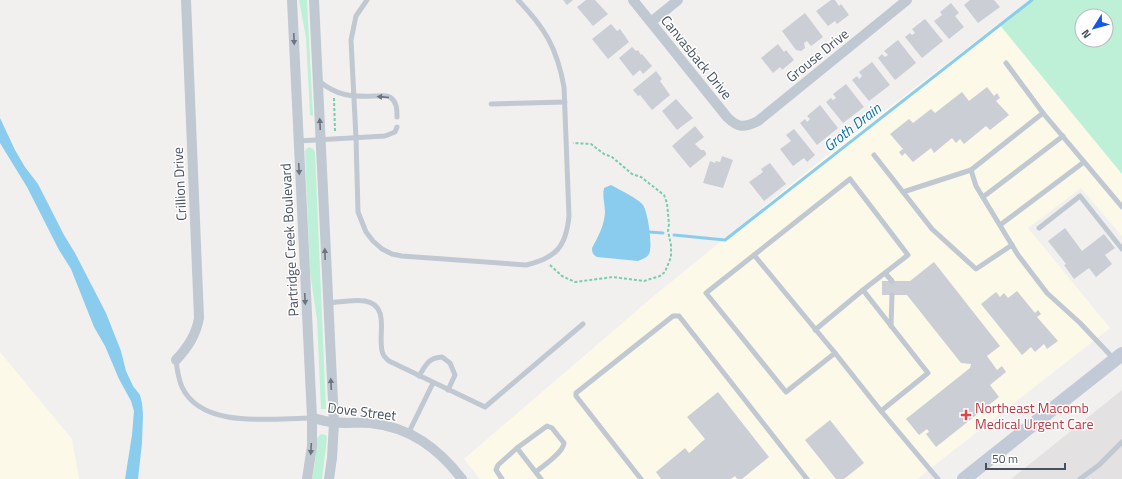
<svg xmlns="http://www.w3.org/2000/svg" width="1122" height="479" font-family="'Titillium Web',sans-serif">
<style>
.commercial{fill:#fcf9e9}
.education{fill:#e3e1e1}
.green{fill:#bef0d7;fill-rule:evenodd}
.water{fill:#8acced}
.lines{fill:none;stroke-linecap:round;stroke-linejoin:round}
.stream{stroke:#8acced;stroke-width:3}
.building{fill:#cbced5}
.path{stroke:#75cead;stroke-width:2;stroke-dasharray:3 2;stroke-linecap:butt}
.lane{stroke:#c0c8d1;stroke-width:5}
.street{stroke:#c0c8d1;stroke-width:10}
.secondary{stroke:#c2cad8;stroke-width:14}
.oneway{fill:#6b7480}
.health-dot{fill:#e0444e;stroke:#fff;stroke-width:1.5}
.labels{text-anchor:middle;dominant-baseline:central;stroke-width:3;stroke-linejoin:round;paint-order:stroke}
.street-label{font-size:14px;fill:#47505d;stroke:#fff}
.health-label{font-size:14px;fill:#be3a42;stroke:#fff;text-anchor:start}
.water-label{font-size:15px;font-style:italic;fill:#0b76ac;stroke:#fff}
</style>
<rect width="100%" height="100%" fill="#f2f0ef"/>
<g class="commercial">
<path d="M999,24L1122,174V236L1081,188L1028,228L1110,328L917,479H480L464,459L655,295L842,143Z"/>
<path d="M0,352L72,439L79,479H0Z"/>
</g>
<path class="education" d="M1122,390V479H1011Z"/>
<g class="green">
<path d="M299,0H307L313,115L312,116L310,115L306,38Z"/>
<path d="M1030,0H1122V174L999,24ZM1082,16H1106V40H1082Z"/>
<path d="M309,147L313,149L315,152L326,409H321L317,320L310,272L305,152L306,149Z"/>
<path d="M321,434L326,435L327,438L322,479H312L315,463L317,438Z"/>
</g>
<g class="water">
<path d="M0,118L15,150L25,167L38,184L64,235L75,253L106,313L121,351L126,371L133,386L140,395L142,403L143,414L142,443L138,479H125L132,435L134,411L131,401L119,379L105,346L94,327L71,269L59,250L27,187L0,143Z"/>
<path d="M611,185C618,189 639,199 643,205C648,212 653,247 649,254C647,258 642,259 638,261L597,257C593,255 592,253 592,248C598,237 604,226 605,213C605,204 602,196 604,188Z"/>
</g>
<g class="lines">
<g class="stream">
<path d="M649,232L663,233"/>
<path d="M674,235L725,240L1032,0"/>
</g>
</g>
<g class="building">
<path d="M563,0H573L567,5Z"/>
<path d="M586,0H595L608,14L593,26L577,7Z"/>
<path d="M831,0H835L839,6L841,4L849,15L837,24L835,21L828,26L816,11Z"/>
<path d="M970,0H994L1000,7L978,23L964,5Z"/>
<path d="M951,3L959,13L955,16L964,27L949,39L934,21L942,15L940,12Z"/>
<path d="M805,13L823,37L811,46L807,41L804,43L805,48L801,51L796,50L782,31Z"/>
<path d="M925,19L943,41L922,58L905,37L910,33L912,35L915,33L912,29Z"/>
<path d="M611,24L617,31L620,29L629,42L608,59L592,39Z"/>
<path d="M898,40L916,63L895,80L878,58L882,54L885,57L888,55L884,51Z"/>
<path d="M778,44L784,52L786,50L794,60L782,70L780,67L773,73L761,58Z"/>
<path d="M632,47L636,51L638,50L641,55L642,54L652,66L643,74L640,70L633,76L619,58Z"/>
<path d="M872,62L890,85L869,101L852,80L857,76L859,79L862,76L859,72Z"/>
<path d="M656,71L662,79L660,81L670,95L652,110L640,95L638,96L633,90Z"/>
<path d="M846,84L864,107L843,123L826,102L831,98L833,100L836,98L833,94Z"/>
<path d="M987,87L994,96L997,93L1000,98L996,101L1009,115L990,130L986,126L964,144L960,139L956,143L952,138L934,153L931,148L913,162L905,153L902,156L899,152L903,149L890,134L909,119L913,123L931,109L935,113L962,92L969,101Z"/>
<path d="M676,99L693,118L677,130L662,111Z"/>
<path d="M820,105L838,128L817,145L800,123L805,119L807,122L810,119L807,116Z"/>
<path d="M695,126L704,137L695,144L701,150H704L706,153V155L690,168L672,146Z"/>
<path d="M794,129L815,155L807,162L804,158L793,166L780,149L791,141L786,135Z"/>
<path d="M722,156L733,160L723,188L703,183L710,161L715,163L716,161L720,162Z"/>
<path d="M770,163L786,184L764,201L749,182L763,172L761,169Z"/>
<path d="M1065,228L1082,251L1104,234L1115,248L1105,255L1112,264L1096,277L1089,268L1074,279L1064,265L1066,264L1048,241Z"/>
<path d="M934,262L1000,346L987,356L997,370L1002,366L1006,372L990,385L999,397L936,447L926,434L929,432L927,429L919,435L906,419L970,368L971,364L961,363L907,295H882V281H910Z"/>
<path d="M1017,291L1035,313L1038,310L1041,314L1037,317L1058,341L1047,349L1044,344L1035,352L1031,347L1022,355L981,304L996,292L1000,297L1004,293L1008,298Z"/>
<path d="M718,392L769,457L742,479H737L735,476L731,479H661L656,472L685,448L689,453L705,439L687,417Z"/>
<path d="M830,420L864,463L844,479H836L805,440Z"/>
</g>
<g class="lines">
<g class="path">
<path d="M334,98L335,131"/>
<path d="M550,265L562,276L575,282L613,277L644,281L660,276L665,272L671,257V245L668,231L669,224L667,203L664,195L641,177L632,174L612,157L604,154L591,144L573,143"/>
</g>
<g class="lane">
<path d="M367,0L356,16L351,40L356,138L358,212L366,232L373,241L382,249L392,254L402,256L526,265C556,258 566,247 569,216L564,87C557,48 545,28 518,0"/>
<path d="M1006,63L1043,113"/>
<path d="M319,81C337,96 352,97 374,96C379,96 385,95 390,97C397,102 397,109 397,117"/>
<path d="M491,104L565,102"/>
<path d="M298,141L385,136L395,132L397,127"/>
<path d="M874,155L932,229L976,269L1012,245"/>
<path d="M903,192L971,170"/>
<path d="M983,197L1063,136"/>
<path d="M1000,225L1084,162"/>
<path d="M1039,228L1080,196L1122,249"/>
<path d="M754,255L835,353"/>
<path d="M885,273L892,281"/>
<path d="M328,303C339,302 355,299 365,301C392,306 376,338 383,354C384,357 387,359 389,361L485,407L583,324"/>
<path d="M891,326L892,295"/>
<path d="M815,330L863,290"/>
<path d="M1114,359L1080,323L1047,293L1018,255L976,186L971,170L1043,113L1122,207"/>
<path d="M176,360C177,369 178,378 182,387C202,430 274,418 312,418"/>
<path d="M419,376C426,365 428,358 442,357L450,363L455,375L448,390"/>
<path d="M881,411L928,373L863,290L908,255L850,179L706,293L786,392L835,353L881,411L938,479"/>
<path d="M409,432L433,383"/>
<path d="M517,448L547,426L552,428L564,443C563,453 544,465 536,472"/>
<path d="M502,479L496,470L498,465L517,448L541,479"/>
<path d="M641,479L576,396V393L673,316H679L807,479"/>
<path d="M1080,479L1099,465L1122,442"/>
</g>
<g class="street">
<path d="M292,0L312,418V446L307,479"/>
<path d="M314,0L334,423L332,458L329,479"/>
<path d="M633,0L727,117C738,128 744,128 758,121L907,0"/>
<path d="M651,22L678,0"/>
<path d="M176,360C188,347 196,335 199,318L186,0"/>
<path d="M312,418C319,419 326,422 333,422C345,424 358,422 370,423C410,427 438,448 462,479"/>
</g>
<path class="secondary" d="M964,479L1122,354"/>
</g>
<defs><path id="oneway-solid" d="M-6-.8H1V-3.2L6.5 0L1 3.2V.8H-6Z"/></defs>
<g class="oneway">
<use href="#oneway-solid" transform="translate(294 39) rotate(88)"/>
<use href="#oneway-solid" transform="translate(383 97) rotate(-175)"/>
<use href="#oneway-solid" transform="translate(320 124) rotate(-93)"/>
<use href="#oneway-solid" transform="translate(299 169) rotate(87)"/>
<use href="#oneway-solid" transform="translate(325 254) rotate(-92)"/>
<use href="#oneway-solid" transform="translate(305 299) rotate(87)"/>
<use href="#oneway-solid" transform="translate(331 384) rotate(-93)"/>
<use href="#oneway-solid" transform="translate(311 449) rotate(93)"/>
</g>
<path class="health-dot" d="M964 409h4v4h4v4h-4v4h-4v-4h-4v-4h4z"/>
<g class="labels">
<g class="street-label">
<text transform="translate(817 55) rotate(-39)">Grouse Drive</text>
<text transform="translate(697 57) rotate(51)">Canvasback Drive</text>
<text transform="translate(179 184) rotate(-93)">Crillion Drive</text>
<text transform="translate(289 240) rotate(-93)">Partridge Creek Boulevard</text>
<text transform="translate(362 411) rotate(7)">Dove Street</text>
</g>
<g class="health-label">
<text x="975" y="407">Northeast Macomb<tspan x="975" dy="16">Medical Urgent Care</tspan></text>
</g>
<g class="water-label">
<text transform="translate(852 127) rotate(-38)">Groth Drain</text>
</g>
</g>
<g transform="translate(1094 28) rotate(233)"><circle r="19" fill="#ffffff" stroke="#b5b9be"/>
<path d="M0-3L7 15L0 10L-7 15Z" fill="#1757e4"/>
<text y="-6" font-size="11" font-weight="bold" text-anchor="middle" fill="#47505d">N</text>
</g>
<path d="M986 463v6h79v-6" fill="none" stroke="#47505d" stroke-width="2"/>
<text x="992" y="463" font-size="12" fill="#47505d" stroke="#ffffff" stroke-width="3" paint-order="stroke">50 m</text>
</svg>
